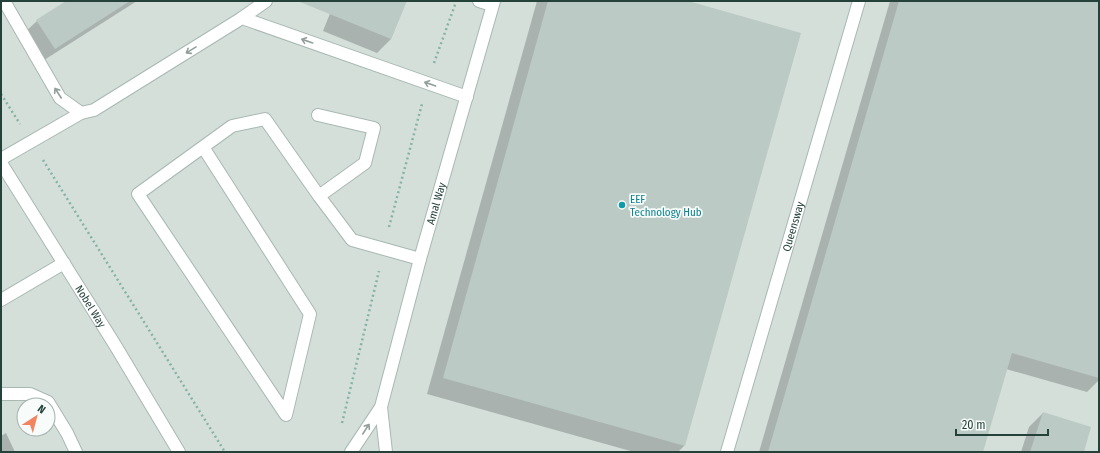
<svg xmlns="http://www.w3.org/2000/svg" width="1100" height="453" viewBox="0 0 1100 453" font-family="'Fira Sans Condensed',sans-serif">
	<style>
		.built { fill: #d4dfda; fill-rule: evenodd }
		.shadow { fill: #0003 }
		.building { fill: #bbcac4 }
		.lines { fill: none; stroke-linecap: round; stroke-linejoin: round }
		.minor-casing { stroke: #a8b8b2; stroke-width: 14 }
		.path { stroke: #86b3a5; stroke-width: 2.5; stroke-dasharray: 2 3; stroke-linecap: butt }
		.minor { stroke: #fff; stroke-width: 12 }
		.oneway { stroke: #92a09c }
		.culture-dot { fill: #0f9aa8; stroke: #f7fbf9; stroke-width: 1.5 }
		.labels { text-anchor: middle; dominant-baseline: central; stroke-width: 3.5; stroke-linejoin: round; paint-order: stroke }
		.culture-label { font-size: 11px; fill: #0d838f; stroke: #f7fbf9; text-anchor: start }
		.street-label { font-size: 11px; fill: #24423a; stroke: #f7fbf9 }
	</style>
	<rect width="100%" height="100%" fill="#e6efeb"/>
	<path class="built" d="M1,1H1099V452H1ZM24,405H48V429H24Z"/>
	<g class="shadow">
		<polygon points="68,1 137,1 41,62 23,34 37,21"/>
		<polygon points="335,1 406,1 391,39 377,53 323,31"/>
		<polygon points="537,1 684,1 684,446 678,452 634,452 427,394"/>
		<polygon points="890,1 1099,1 1099,380 1087,392 1006,369 982,452 759,452"/>
		<polygon points="1043,413 1083,452 1021,452 1029,427"/>
		<polygon points="6,433 15,452 1,452 1,436"/>
	</g>
	<g class="building">
		<polygon points="66,1 130,1 55,49 36,20"/>
		<polygon points="300,1 407,1 391,39 300,2"/>
		<polygon points="548,1 688,1 801,33 685,446 443,378"/>
		<polygon points="899,1 1099,1 1099,378 1012,353 983,452 768,452"/>
		<polygon points="1043,412 1091,427 1084,452 1030,452"/>
	</g>
	<g class="lines">
		<defs>
			<g id="minor">
				<polyline points="4,1 60,98 81,113 94,110 242,18 467,97"/>
				<polyline points="479,1 492,5"/>
				<polyline points="242,18 266,1"/>
				<polyline points="318,115 374,128 365,163 319,196"/>
				<polyline points="203,147 310,314 286,415 138,194 232,126 265,119 319,196 352,240 420,259"/>
				<polyline points="1,159 81,113"/>
				<path id="s1" d="M1,163L115,345L179,452"/>
				<polyline points="1,300 64,263"/>
				<polyline points="1,394 30,394 48,402 67,433 76,452"/>
				<polyline points="381,407 386,452"/>
				<path id="s2" d="M351,452L381,407L420,259L494,1"/>
				<path id="s3" d="M727,452L859,1"/>
			</g>
		</defs>
		<use href="#minor" class="minor-casing"/>
		<g class="path">
			<polyline points="434,63 456,2"/>
			<polyline points="1,94 20,124"/>
			<polyline points="43,160 225,452"/>
			<polyline points="389,227 422,104"/>
			<polyline points="342,423 379,271"/>
		</g>
		<use href="#minor" class="minor"/>
	</g>
	<defs><path id="oneway-shaft" d="M-6 0H5M1.5-3L5.5 0L1.5 3" fill="none" stroke-width="1.6" stroke-linecap="round" stroke-linejoin="round"/></defs>
	<g class="oneway">
		<use href="#oneway-shaft" transform="translate(307 41) rotate(-161)"/>
		<use href="#oneway-shaft" transform="translate(191 50) rotate(148)"/>
		<use href="#oneway-shaft" transform="translate(430 84) rotate(-161)"/>
		<use href="#oneway-shaft" transform="translate(58 93) rotate(-123)"/>
		<use href="#oneway-shaft" transform="translate(366 429) rotate(-57)"/>
	</g>
	<circle class="culture-dot" cx="622" cy="205" r="4"/>
	<g class="labels">
		<g class="culture-label">
			<text x="630" y="199">EEF<tspan x="630" dy="13">Technology Hub</tspan></text>
		</g>
		<g class="street-label">
			<text stroke="none"><textPath href="#s2" startOffset="265">Amal Way</textPath></text>
			<text stroke="none"><textPath href="#s3" startOffset="235">Queensway</textPath></text>
			<text stroke="none"><textPath href="#s1" startOffset="169">Nobel Way</textPath></text>
		</g>
	</g>
	<rect width="1100" height="453" fill="none" stroke="#24423a" stroke-width="4"/>
	<g transform="translate(36 417) rotate(36)"><circle r="19" fill="#f7fbf9" stroke="#a3b1ad"/>
	<path d="M0-3L7 15L0 10L-7 15Z" fill="#f4845f"/>
	<text y="-6" font-size="11" font-weight="bold" text-anchor="middle" fill="#24423a">N</text>
	</g>
	<path d="M956 429v6h92v-6" fill="none" stroke="#24423a" stroke-width="2"/>
	<text x="962" y="429" font-size="12" fill="#24423a" stroke="#f7fbf9" stroke-width="3" paint-order="stroke">20 m</text>
</svg>
